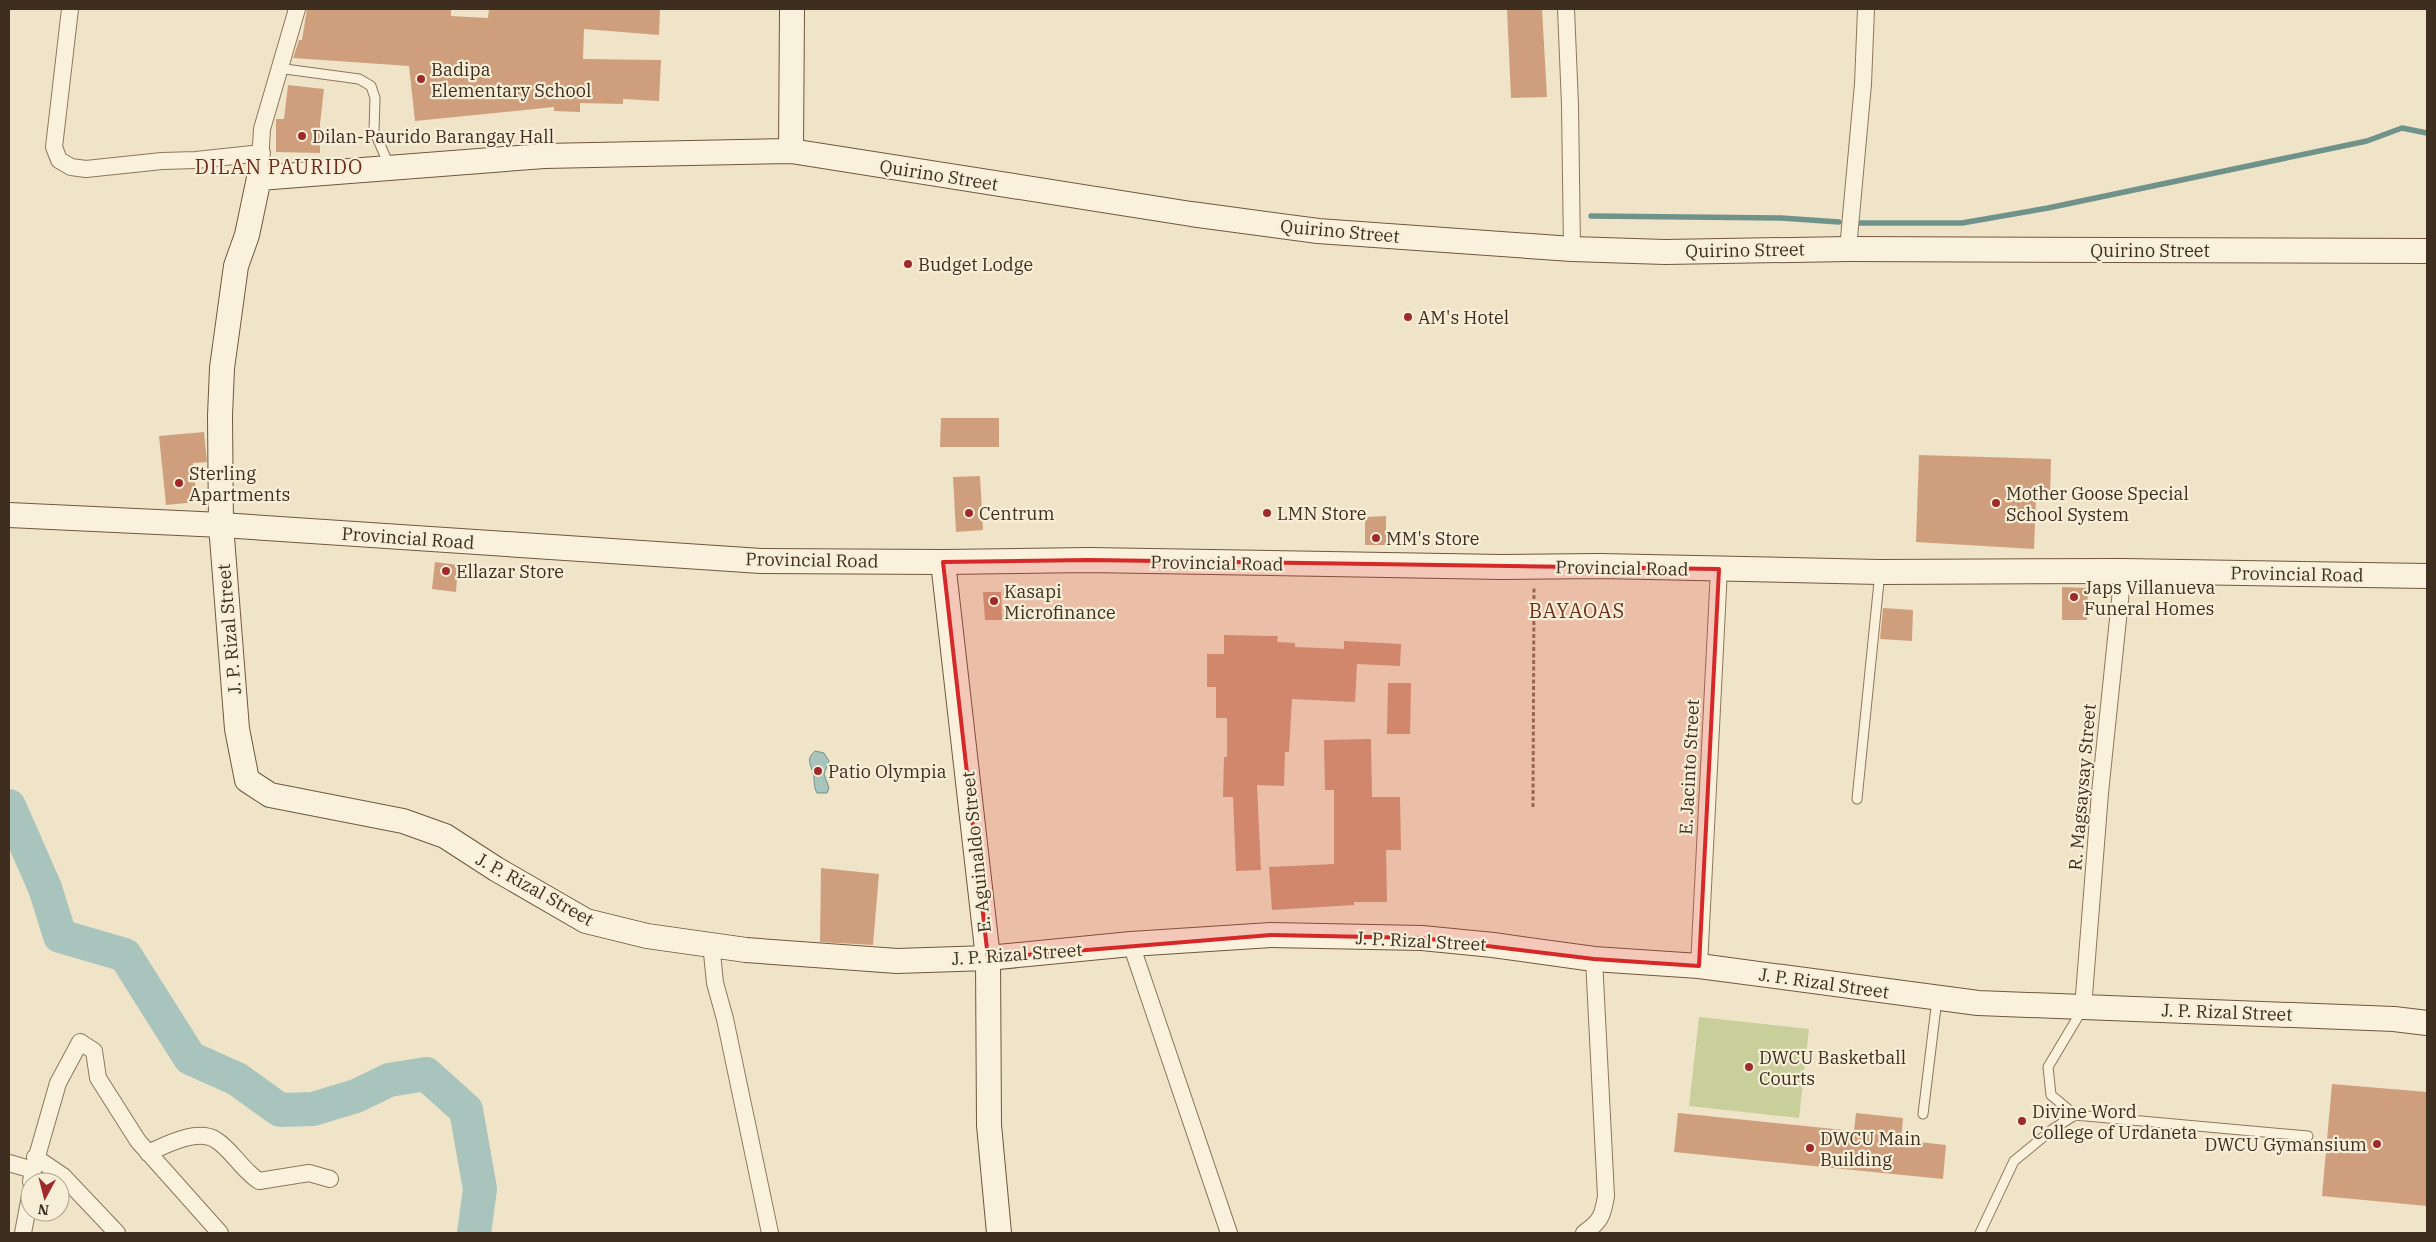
<svg xmlns="http://www.w3.org/2000/svg" width="2436" height="1242" viewBox="0 0 2436 1242" font-family="'IBM Plex Serif',serif">
	<style>
		.green { fill: #c9cf9b }
		.water { fill: #a9c4bc; stroke: #6f938a }
		.lines { fill: none; stroke-linecap: round; stroke-linejoin: round }
		.stream { stroke: #6f938a; stroke-width: 5.5 }
		.river { stroke: #a9c4bc; stroke-width: 34 }
		.building { fill: #cf9f7d }
		.lane-casing { stroke: #8d765c; stroke-width: 11 }
		.street-casing { stroke: #8d765c; stroke-width: 18 }
		.secondary-casing { stroke: #6f573f; stroke-width: 26 }
		.path { stroke: #8d765c; stroke-width: 3; stroke-dasharray: 4 2.5; stroke-linecap: butt }
		.lane { stroke: #faf1dc; stroke-width: 9 }
		.street { stroke: #faf1dc; stroke-width: 16 }
		.secondary { stroke: #faf1dc; stroke-width: 24 }
		.marked { fill: #d62828; fill-opacity: 0.2; stroke: #d62828; stroke-width: 4; stroke-linejoin: round }
		.poi-dot { fill: #9e2a2b; stroke: #f7eed8; stroke-width: 2 }
		.labels { text-anchor: middle; dominant-baseline: central; stroke-width: 4.5; stroke-linejoin: round; paint-order: stroke }
		.poi-label { font-size: 18px; fill: #3d2e20; stroke: #f7eed8; text-anchor: start }
		.street-label { font-size: 18px; fill: #3d2e20; stroke: #f7eed8 }
		.quarter-label { font-size: 20px; letter-spacing: 1px; fill: #6b2e1e; stroke: #f7eed8 }
	</style>
	<rect width="100%" height="100%" fill="#f0e4c8"/>
	<polygon class="green" points="1699,1017 1809,1029 1799,1118 1689,1106"/>
	<path class="water" d="M815,751L824,753L829,761L824,774L829,788L827,793H817C813,786 815,779 813,773C810,763 806,759 815,751Z"/>
	<g class="lines">
		<g class="stream">
			<polyline points="1591,216 1781,218 1839,222"/>
			<polyline points="1860,223 1962,223 2048,208 2367,141 2402,128 2427,133"/>
		</g>
		<polyline class="river" points="9,806 45,888 60,936 125,955 190,1058 237,1079 280,1110 313,1109 356,1096 389,1080 426,1074 466,1110 480,1189 474,1233"/>
	</g>
	<g class="building">
		<polygon points="307,9 451,9 451,16 488,18 489,9 660,9 659,35 584,29 583,59 661,60 659,101 623,99 623,104 580,103 580,112 554,111 554,107 415,121 409,66 293,58 299,40 302,40"/>
		<polygon points="1507,9 1542,9 1547,97 1511,98"/>
		<polygon points="288,85 324,89 320,124 320,153 276,152 276,119 284,119"/>
		<polygon points="941,418 999,418 999,447 940,447"/>
		<polygon points="204,432 207,462 193,463 197,502 166,505 159,436"/>
		<polygon points="1919,455 2051,459 2050,500 2036,499 2034,549 1916,542"/>
		<polygon points="980,476 983,530 956,532 953,477"/>
		<polygon points="1386,516 1386,545 1365,545 1365,517"/>
		<polygon points="435,562 458,565 456,592 432,589"/>
		<polygon points="2062,587 2088,588 2087,620 2062,620"/>
		<polygon points="983,592 1001,592 1002,620 985,620"/>
		<polygon points="1883,608 1913,610 1912,641 1880,639"/>
		<polygon points="1224,635 1278,636 1277,642 1295,643 1295,647 1344,649 1344,641 1401,644 1400,666 1357,664 1355,702 1292,699 1289,752 1285,752 1284,786 1257,785 1261,870 1236,871 1233,797 1223,797 1224,757 1227,757 1227,718 1216,718 1216,687 1207,687 1207,654 1224,654"/>
		<polygon points="1388,683 1411,683 1410,734 1387,734"/>
		<polygon points="1371,739 1372,797 1400,797 1401,850 1386,850 1387,902 1354,902 1354,905 1272,910 1269,867 1334,864 1334,790 1325,790 1324,740"/>
		<polygon points="821,868 879,874 873,945 820,942"/>
		<polygon points="2332,1084 2427,1092 2427,1206 2322,1196"/>
		<polygon points="1678,1113 1854,1131 1856,1113 1903,1118 1901,1140 1946,1145 1943,1179 1674,1152"/>
	</g>
	<g class="lines">
		<defs>
			<g id="lane">
				<polyline points="281,66 285,69 359,79 371,86 375,98 374,131 390,167"/>
				<polyline points="1857,799 1880,572"/>
				<polyline points="2082,1010 2048,1067 2051,1095 2075,1115 2308,1136"/>
				<polyline points="1923,1114 1937,999"/>
				<polyline points="1980,1233 2014,1161 2053,1129 2075,1115"/>
			</g>
			<g id="street">
				<polyline points="70,9 54,147 59,160 71,167 86,169 162,161 196,160 262,153"/>
				<polyline points="1566,9 1570,105 1572,249"/>
				<polyline points="259,178 262,129 297,9"/>
				<polyline points="1848,249 1863,84 1866,9"/>
				<polyline points="711,943 715,983 725,1019 770,1233"/>
				<polyline points="1131,944 1229,1233"/>
				<polyline points="1699,966 1719,569"/>
				<polyline points="2083,1008 2100,793 2123,571"/>
				<path d="M148,1153C166,1145 197,1128 216,1140C231,1149 242,1170 259,1181L309,1173L330,1179"/>
				<polyline points="35,1157 63,1176 117,1233"/>
				<polyline points="9,1163 33,1170 31,1182"/>
				<polyline points="33,1170 58,1083 80,1042 94,1051 98,1078 138,1141 220,1233"/>
				<polyline points="23,1233 30,1196"/>
				<path d="M1584,1233C1600,1222 1603,1216 1606,1196L1594,959"/>
			</g>
			<g id="secondary">
				<polyline points="791,151 792,9"/>
				<polyline points="2427,251 1848,249 1665,252 1572,249 1318,231 1191,214 791,151 544,156 259,178 247,235 236,266 222,368 220,416 221,525 237,729 247,780 270,795 403,821 445,836 496,869 586,921 647,936 746,950 897,961 988,958 1131,944 1271,935 1422,938 1493,945 1594,959 1699,966 1978,1003 2394,1019 2427,1023"/>
				<polyline points="9,515 221,525 761,561 943,562 1089,560 1502,567 1600,566 1880,572 2123,571 2427,576"/>
				<polyline points="943,562 988,958 989,1125 999,1233"/>
			</g>
		</defs>
		<use href="#lane" class="lane-casing"/>
		<use href="#street" class="street-casing"/>
		<use href="#secondary" class="secondary-casing"/>
		<polyline class="path" points="1533,807 1534,588"/>
		<use href="#lane" class="lane"/>
		<use href="#street" class="street"/>
		<use href="#secondary" class="secondary"/>
	</g>
	<path class="marked" d="M1089,560L1719,569L1699,966L1594,959L1422,938L1271,935L988,958L943,562Z"/>
	<g class="poi-dot">
		<circle cx="421" cy="79" r="5"/>
		<circle cx="302" cy="136" r="5"/>
		<circle cx="908" cy="264" r="5"/>
		<circle cx="1408" cy="317" r="5"/>
		<circle cx="179" cy="483" r="5"/>
		<circle cx="1996" cy="503" r="5"/>
		<circle cx="969" cy="513" r="5"/>
		<circle cx="1267" cy="513" r="5"/>
		<circle cx="1376" cy="538" r="5"/>
		<circle cx="446" cy="571" r="5"/>
		<circle cx="2074" cy="597" r="5"/>
		<circle cx="994" cy="601" r="5"/>
		<circle cx="818" cy="771" r="5"/>
		<circle cx="1749" cy="1067" r="5"/>
		<circle cx="2022" cy="1121" r="5"/>
		<circle cx="2377" cy="1144" r="5"/>
		<circle cx="1810" cy="1148" r="5"/>
	</g>
	<g class="labels">
		<g class="poi-label">
			<text x="431" y="69">Badipa<tspan x="431" dy="21">Elementary School</tspan></text>
			<text x="312" y="136">Dilan-Paurido Barangay Hall</text>
			<text x="918" y="264">Budget Lodge</text>
			<text x="1418" y="317">AM's Hotel</text>
			<text x="189" y="473">Sterling<tspan x="189" dy="21">Apartments</tspan></text>
			<text x="2006" y="493">Mother Goose Special<tspan x="2006" dy="21">School System</tspan></text>
			<text x="979" y="513">Centrum</text>
			<text x="1277" y="513">LMN Store</text>
			<text x="1386" y="538">MM's Store</text>
			<text x="456" y="571">Ellazar Store</text>
			<text x="2084" y="587">Japs Villanueva<tspan x="2084" dy="21">Funeral Homes</tspan></text>
			<text x="1004" y="591">Kasapi<tspan x="1004" dy="21">Microfinance</tspan></text>
			<text x="828" y="771">Patio Olympia</text>
			<text x="1759" y="1057">DWCU Basketball<tspan x="1759" dy="21">Courts</tspan></text>
			<text x="2032" y="1111">Divine Word<tspan x="2032" dy="21">College of Urdaneta</tspan></text>
			<text x="1820" y="1138">DWCU Main<tspan x="1820" dy="21">Building</tspan></text>
			<text x="2367" y="1144" text-anchor="end">DWCU Gymansium</text>
		</g>
		<g class="street-label">
			<text transform="translate(939 175) rotate(9)">Quirino Street</text>
			<text transform="translate(1340 231) rotate(5)">Quirino Street</text>
			<text transform="translate(1745 250) rotate(-1)">Quirino Street</text>
			<text x="2150" y="250">Quirino Street</text>
			<text transform="translate(408 538) rotate(4)">Provincial Road</text>
			<text transform="translate(812 560) rotate(1)">Provincial Road</text>
			<text transform="translate(1217 563) rotate(1)">Provincial Road</text>
			<text transform="translate(1622 568) rotate(1)">Provincial Road</text>
			<text transform="translate(2297 574) rotate(1)">Provincial Road</text>
			<text transform="translate(229 629) rotate(-95)">J. P. Rizal Street</text>
			<text transform="translate(1689 767) rotate(-87)">E. Jacinto Street</text>
			<text transform="translate(2082 787) rotate(-85)">R. Magsaysay Street</text>
			<text transform="translate(976 852) rotate(-96)">E. Aguinaldo Street</text>
			<text transform="translate(535 889) rotate(29)">J. P. Rizal Street</text>
			<text transform="translate(1421 941) rotate(3)">J. P. Rizal Street</text>
			<text transform="translate(1017 954) rotate(-4)">J. P. Rizal Street</text>
			<text transform="translate(1824 983) rotate(8)">J. P. Rizal Street</text>
			<text transform="translate(2227 1012) rotate(2)">J. P. Rizal Street</text>
		</g>
		<g class="quarter-label">
			<text x="279" y="166">DILAN PAURIDO</text>
			<text x="1577" y="610">BAYAOAS</text>
		</g>
	</g>
	<rect width="2436" height="1242" fill="none" stroke="#3d2e20" stroke-width="20"/>
	<g transform="translate(45 1197) rotate(187)"><circle r="24" fill="#f7eed8" stroke="#ada18e"/>
	<path d="M0-4L9 19L0 12L-9 19Z" fill="#9e2a2b"/>
	<text y="-8" font-size="14" font-weight="bold" text-anchor="middle" fill="#3d2e20">N</text>
	</g>
</svg>
